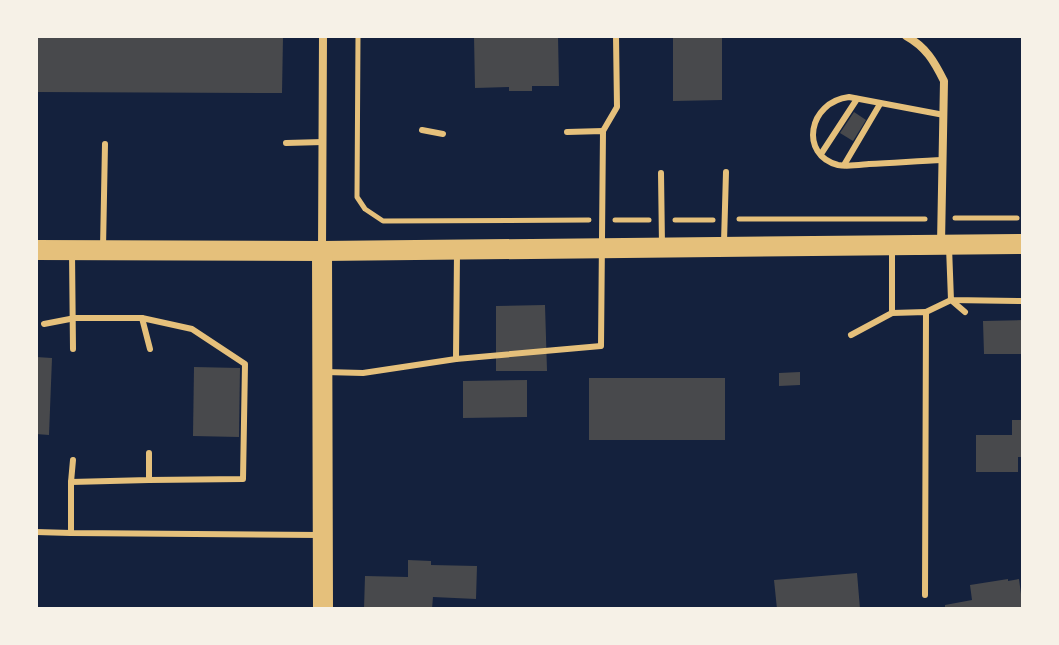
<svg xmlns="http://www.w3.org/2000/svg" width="1059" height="645" viewBox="0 0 1059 645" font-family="Jost,sans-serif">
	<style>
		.building { fill: #48494c }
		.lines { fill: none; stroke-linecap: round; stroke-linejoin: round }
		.path { stroke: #e5c07b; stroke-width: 5 }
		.service { stroke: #e5c07b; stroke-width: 6 }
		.minor { stroke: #e5c07b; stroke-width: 8 }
		.primary { stroke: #e5c07b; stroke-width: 20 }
	</style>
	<rect width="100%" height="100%" fill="#14213d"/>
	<g class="building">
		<polygon points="36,36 283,37 282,93 36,92"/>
		<polygon points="474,36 558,36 559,86 532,86 532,91 509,91 509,87 475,88"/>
		<polygon points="673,36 722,36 722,100 673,101"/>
		<polygon points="854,112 866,120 853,141 840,133"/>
		<polygon points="545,305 547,371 496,371 496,306"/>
		<polygon points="1023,320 1023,354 984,354 983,321"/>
		<polygon points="36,357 52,358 49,435 36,434"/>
		<polygon points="194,367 240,368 239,437 193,436"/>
		<polygon points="800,372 800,385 779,386 779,373"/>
		<rect x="589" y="378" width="136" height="62"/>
		<polygon points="527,380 527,417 463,418 463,381"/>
		<polygon points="1012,420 1023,420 1023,457 1018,457 1018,472 976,472 976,435 1012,435"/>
		<polygon points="408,560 431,561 431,565 477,566 476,599 433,597 432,609 364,609 365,576 408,577"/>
		<polygon points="857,573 860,609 777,609 774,580"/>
		<polygon points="1008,579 1008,581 1019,579 1023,609 945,609 945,605 972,600 970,585"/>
	</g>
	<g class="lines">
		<g class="path">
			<polyline points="358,36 357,197 365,209 383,221 589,220"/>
			<polyline points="955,218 1017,218"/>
			<polyline points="739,219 925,219"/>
			<polyline points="615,220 649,220"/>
			<polyline points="675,220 713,220"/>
		</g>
		<g class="service">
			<polyline points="422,130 443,134"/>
			<polyline points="603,131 617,107 616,36"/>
			<polyline points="286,143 323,142"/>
			<polyline points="821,154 857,99"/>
			<path d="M943,160C918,161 894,163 869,164C859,165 847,167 838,165C799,155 808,102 849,97L944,115"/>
			<polyline points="844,165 880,104"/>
			<polyline points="661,173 662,245"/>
			<polyline points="724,242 726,172"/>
			<polyline points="949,247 951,300 1023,301"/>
			<polyline points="103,248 105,144"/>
			<polyline points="892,250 892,313 926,312 925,595"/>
			<polyline points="72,253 73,349"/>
			<polyline points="926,312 951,300 965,312"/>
			<polyline points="142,318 192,329 245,364 243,479 149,480"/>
			<polyline points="44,324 75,318 142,318 150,349"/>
			<polyline points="851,335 892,313"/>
			<polyline points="456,359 601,346 603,131 567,132"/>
			<polyline points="325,372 363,373 456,359 457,253"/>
			<polyline points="73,460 71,482 149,480 149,453"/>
			<polyline points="71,482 71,533 319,535"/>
			<polyline points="36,532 71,533"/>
		</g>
		<g class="minor">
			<path d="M906,36C926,47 934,61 944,81L941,243"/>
			<polyline points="322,250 323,36"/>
		</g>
		<g class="primary">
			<polyline points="36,250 322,251 1023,244"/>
			<polyline points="322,251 323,609"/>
		</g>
	</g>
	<rect width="1059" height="645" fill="none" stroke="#f6f1e7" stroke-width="76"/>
</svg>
